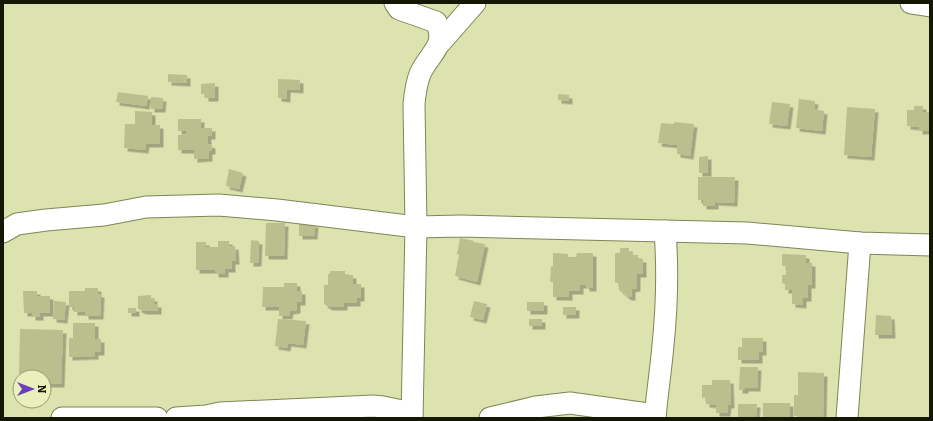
<svg xmlns="http://www.w3.org/2000/svg" width="933" height="421" viewBox="0 0 933 421" font-family="Bitter,serif">
	<style>
		.building { fill: #b9bf8d; filter: url(#shadow) }
		.lines { fill: none; stroke-linecap: round; stroke-linejoin: round }
		.minor-casing { stroke: #7f8555; stroke-width: 23 }
		.minor { stroke: #fff; stroke-width: 21 }
	</style>
	<defs>
		<filter id="shadow"><feDropShadow dx="3.5" dy="3.5" stdDeviation="0" flood-color="#0004"/></filter>
	</defs>
	<rect width="100%" height="100%" fill="#dce3af"/>
	<g class="building">
		<polygon points="168,74 187,75 187,83 168,82"/>
		<polygon points="278,79 300,80 300,90 287,89 287,99 278,98"/>
		<polygon points="215,83 215,98 205,98 205,94 201,94 201,84"/>
		<polygon points="118,92 148,96 146,106 116,102"/>
		<polygon points="558,94 569,95 569,101 558,100"/>
		<polygon points="151,97 163,98 162,109 151,109"/>
		<polygon points="799,99 815,101 814,109 824,111 822,131 796,128"/>
		<polygon points="772,102 790,104 787,126 769,124"/>
		<polygon points="914,106 923,106 923,112 930,112 929,131 919,131 919,127 907,126 907,110 914,110"/>
		<polygon points="847,107 875,109 871,157 844,155"/>
		<polygon points="135,111 152,112 152,125 160,125 160,144 146,144 145,150 124,148 125,124 135,124"/>
		<polygon points="178,119 201,119 201,128 212,128 212,136 208,136 208,144 212,145 212,151 209,151 209,158 194,159 194,150 178,150 178,135 186,135 186,131 178,131"/>
		<polygon points="674,122 694,124 690,156 677,154 677,145 658,143 661,123 674,124"/>
		<polygon points="708,156 708,173 699,173 699,157"/>
		<polygon points="229,169 243,173 239,189 226,186"/>
		<polygon points="698,177 735,177 734,203 715,202 715,206 703,206 703,200 698,200"/>
		<polygon points="266,223 285,223 284,256 265,256"/>
		<polygon points="299,223 315,224 314,236 299,236"/>
		<polygon points="460,238 474,241 473,242 485,244 477,282 455,276 459,255 457,254"/>
		<polygon points="251,240 259,241 258,263 250,263"/>
		<polygon points="218,241 229,241 229,246 235,246 236,261 232,261 232,269 225,269 225,274 215,274 215,270 196,270 196,242 206,242 206,247 218,247"/>
		<polygon points="620,248 629,248 629,252 633,252 633,255 638,255 638,259 643,259 643,274 637,274 637,288 632,289 632,297 628,297 619,290 619,283 615,283 615,253 620,253"/>
		<polygon points="553,253 568,254 568,257 576,257 577,253 593,253 593,288 586,288 586,285 580,285 580,291 569,291 569,297 553,297 553,282 550,282 551,266 553,266"/>
		<polygon points="782,254 806,255 806,263 812,263 812,285 808,285 808,298 803,298 803,305 792,304 792,290 785,290 785,284 782,283 782,275 786,275 786,266 782,266"/>
		<polygon points="330,271 345,271 345,275 353,275 353,284 361,284 361,298 357,298 357,303 344,303 344,307 329,307 324,304 324,285 328,285 328,274 330,274"/>
		<polygon points="284,283 297,283 297,291 302,291 302,302 297,302 297,310 290,311 289,316 279,316 279,307 262,307 263,287 284,287"/>
		<polygon points="85,288 98,288 98,294 101,294 100,316 85,316 85,312 74,312 74,307 69,307 69,291 85,291"/>
		<polygon points="23,291 37,291 37,296 50,296 50,313 40,313 40,317 32,317 32,313 24,313"/>
		<polygon points="151,295 151,298 154,298 154,304 158,304 158,311 143,311 138,309 138,296"/>
		<polygon points="54,301 66,302 64,320 53,319"/>
		<polygon points="474,301 487,304 483,320 470,317"/>
		<rect x="527" y="302" width="17" height="9"/>
		<rect x="563" y="307" width="13" height="8"/>
		<rect x="128" y="308" width="8" height="5"/>
		<polygon points="876,315 891,316 892,335 875,335"/>
		<polygon points="278,319 306,321 303,345 288,343 287,348 275,346"/>
		<rect x="529" y="319" width="13" height="7"/>
		<polygon points="73,323 95,323 95,339 101,339 101,352 95,352 95,356 69,357 69,338 73,338"/>
		<polygon points="20,329 63,330 61,384 44,384 44,377 19,377"/>
		<polygon points="742,338 763,338 763,352 759,352 759,360 738,360 738,347 742,347"/>
		<polygon points="740,367 758,367 757,388 745,388 745,390 739,390"/>
		<polygon points="798,372 824,373 823,417 794,416 794,395 798,395"/>
		<polygon points="712,380 730,380 731,405 728,405 727,413 716,413 716,405 706,404 706,397 702,398 702,385 712,385"/>
		<rect x="763" y="403" width="27" height="15"/>
		<polygon points="738,404 757,404 756,418 738,418"/>
	</g>
	<g class="lines">
		<defs>
			<g id="minor">
				<path d="M395,3L399,9L436,22C448,46 429,53 420,74C416,84 415,94 414,104L416,227L412,418"/>
				<polyline points="911,3 930,6"/>
				<polyline points="440,43 475,3"/>
				<polyline points="3,232 17,224 46,220 104,215 146,207 219,205 277,210 416,227 461,226 747,233 860,243 930,245"/>
				<polyline points="62,418 157,418"/>
				<polyline points="176,418 206,416 220,413 373,406 383,407 412,413"/>
				<polyline points="490,418 536,407 570,403 655,415"/>
				<path d="M655,418C657,394 661,369 663,345C667,306 668,270 665,231"/>
				<polyline points="847,418 860,243"/>
			</g>
		</defs>
		<use href="#minor" class="minor-casing"/>
		<use href="#minor" class="minor"/>
	</g>
	<rect width="933" height="421" fill="none" stroke="#151705" stroke-width="8"/>
	<g transform="translate(32 389) rotate(90)"><circle r="19" fill="#e9f0bc" stroke="#949973"/>
	<path d="M0-3L7 15L0 10L-7 15Z" fill="#6941b9"/>
	<text y="-6" font-size="11" font-weight="bold" text-anchor="middle" fill="#151705">N</text>
	</g>
</svg>
